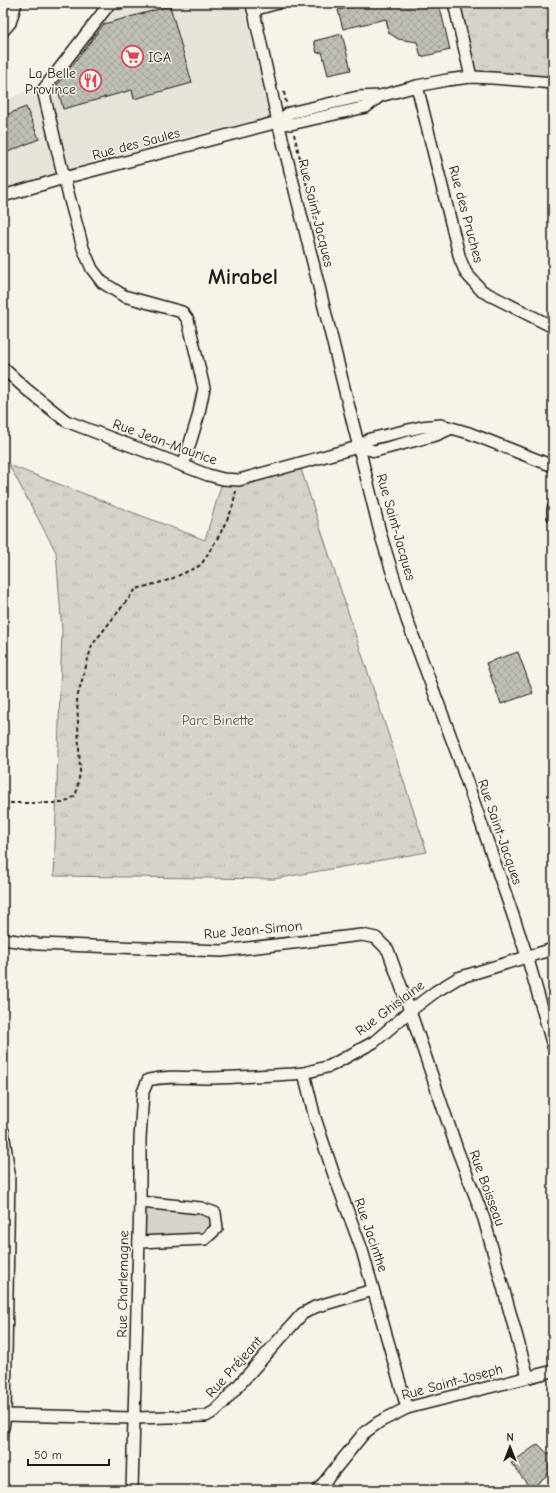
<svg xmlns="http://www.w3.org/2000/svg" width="556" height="1493" viewBox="0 0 556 1493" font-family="'Comic Neue',sans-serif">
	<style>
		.built { fill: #e6e3d9 }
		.grass { fill: #d7d3cb; stroke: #7a7874 }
		.park { fill: url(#park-tufts); stroke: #7a7874 }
		.building { fill: url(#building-cross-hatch); stroke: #1c1c1c }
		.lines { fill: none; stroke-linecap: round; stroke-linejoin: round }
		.minor-casing { stroke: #1c1c1c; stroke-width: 14 }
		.path { stroke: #1c1c1c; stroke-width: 2; stroke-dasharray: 4 3; stroke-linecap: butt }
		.minor { stroke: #f7f3e8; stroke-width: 11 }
		.labels { text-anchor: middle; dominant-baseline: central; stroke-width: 3; stroke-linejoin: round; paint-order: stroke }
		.poi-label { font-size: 14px; fill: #1c1c1c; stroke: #f7f3e8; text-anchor: start }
		.street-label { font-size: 14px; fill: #1c1c1c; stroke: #f7f3e8 }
		.park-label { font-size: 14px; fill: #545351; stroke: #f7f3e8 }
		.town-label { font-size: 22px; font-weight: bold; fill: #1c1c1c; stroke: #f7f3e8 }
	</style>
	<defs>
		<pattern id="park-tufts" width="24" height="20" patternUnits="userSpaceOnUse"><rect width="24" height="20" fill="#d7d3cb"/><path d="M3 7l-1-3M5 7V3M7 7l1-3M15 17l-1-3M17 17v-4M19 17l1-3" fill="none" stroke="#b8b5ae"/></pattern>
		<pattern id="building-cross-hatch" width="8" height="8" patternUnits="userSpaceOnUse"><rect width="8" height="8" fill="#c0beb5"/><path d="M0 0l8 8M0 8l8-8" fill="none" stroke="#a4a39b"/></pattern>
	</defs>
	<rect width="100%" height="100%" fill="#f7f3e8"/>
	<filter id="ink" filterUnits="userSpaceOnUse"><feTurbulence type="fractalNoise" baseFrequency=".025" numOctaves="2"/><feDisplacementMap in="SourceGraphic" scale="8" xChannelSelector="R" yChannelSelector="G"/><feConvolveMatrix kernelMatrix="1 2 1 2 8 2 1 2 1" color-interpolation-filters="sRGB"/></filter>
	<g filter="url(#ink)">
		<polygon class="built" points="102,3 243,3 270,117 193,135 104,159 3,189 3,101 43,84"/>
		<polygon class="grass" points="140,1202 215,1213 217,1228 205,1239 139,1242"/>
		<g class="park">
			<polygon points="454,3 553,3 553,84 471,77"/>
			<polygon points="299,463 427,852 274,879 54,876 62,630 56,552 9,465 205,540 223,479"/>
		</g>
		<g class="building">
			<polygon points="369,3 439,3 450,50 421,57 417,42 398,39 389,33 386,19 343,29 338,10"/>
			<polygon points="170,6 192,83 134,99 132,90 63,109 57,85 104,24"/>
			<polygon points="342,34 351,70 328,75 322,52 317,53 314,41"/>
			<polygon points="26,107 39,139 3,154 3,116"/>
			<polygon points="518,652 533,693 501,704 486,663"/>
			<polygon points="538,1444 548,1454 553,1450 553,1470 531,1489 511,1463"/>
		</g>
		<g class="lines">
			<defs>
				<g id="minor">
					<polyline points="120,3 110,3 43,90 64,178 83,248 92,269 102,282 124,296 182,312 188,320 204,388 198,417 183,466"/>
					<polyline points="252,3 278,122 381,536 407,620 458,756 527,956 553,1046"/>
					<polyline points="454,3 471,77"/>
					<polyline points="253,10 278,3"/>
					<polyline points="3,31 10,23 16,3"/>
					<polyline points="417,86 460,259 466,273 482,291 553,327"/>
					<polyline points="278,122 291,124 366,107 380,96"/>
					<polyline points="3,196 64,178 278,122 289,113 358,97 380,96 417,86 447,80 471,77 493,78 553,83"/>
					<polyline points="3,368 26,389 66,421 208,475 223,479 239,480 358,447 370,439 421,427 441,425 469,433 553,466"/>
					<polyline points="358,447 375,451 436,435 452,428"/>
					<polyline points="553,509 553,516"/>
					<polyline points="3,939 38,944 222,951 362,935 376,938 388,950 410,1011 457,1149 484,1219 528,1377"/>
					<polyline points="304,1073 315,1118 333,1172 362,1250 407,1408"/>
					<polyline points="3,1131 9,1173 5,1415 3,1428"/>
					<polyline points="139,1242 205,1239 217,1228 215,1213 201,1208 140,1202"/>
					<polyline points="5,1415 134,1418 206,1416 215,1411 222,1404 302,1314 315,1307 373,1290"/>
					<path d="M132,1490L140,1202V1139L143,1092L148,1080C169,1075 188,1078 209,1078C237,1078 265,1075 293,1074L304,1073L330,1066L374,1042L410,1011L435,992L458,978L553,949"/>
					<polyline points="318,1490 364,1433 379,1422 407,1408 553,1371"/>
				</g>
			</defs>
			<use href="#minor" class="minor-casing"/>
			<g class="path">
				<polyline points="284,92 286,103"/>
				<polyline points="294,134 316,223"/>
				<polyline points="3,803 64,803 76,795 80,772 77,698 92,645 136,589 169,580 201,565 220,534 232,509 236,491"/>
			</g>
			<use href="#minor" class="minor"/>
		</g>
	</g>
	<defs>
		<symbol id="supermarket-ring" viewBox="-11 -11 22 22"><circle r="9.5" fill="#f7f3e8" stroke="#d1495b" stroke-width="1.5"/><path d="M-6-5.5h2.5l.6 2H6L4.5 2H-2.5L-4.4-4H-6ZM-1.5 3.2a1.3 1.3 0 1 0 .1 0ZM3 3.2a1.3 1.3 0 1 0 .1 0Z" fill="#d1495b"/></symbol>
		<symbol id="restaurant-ring" viewBox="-11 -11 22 22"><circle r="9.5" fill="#f7f3e8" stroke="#d1495b" stroke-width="1.5"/><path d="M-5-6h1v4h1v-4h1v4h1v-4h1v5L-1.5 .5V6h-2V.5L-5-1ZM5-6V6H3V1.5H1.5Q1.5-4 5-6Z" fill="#d1495b"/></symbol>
	</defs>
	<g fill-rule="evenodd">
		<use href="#supermarket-ring" x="120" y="44" width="25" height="25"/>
		<use href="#restaurant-ring" x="78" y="68" width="25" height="25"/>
	</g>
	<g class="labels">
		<g class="poi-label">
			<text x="148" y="57">IGA</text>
			<text x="76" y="73" text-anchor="end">La Belle<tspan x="76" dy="16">Province</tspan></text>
		</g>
		<g class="street-label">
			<text transform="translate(136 144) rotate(-15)">Rue des Saules</text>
			<text transform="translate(316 213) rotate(76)">Rue Saint-Jacques</text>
			<text transform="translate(466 214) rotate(75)">Rue des Pruches</text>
			<text transform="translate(165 442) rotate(20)">Rue Jean-Maurice</text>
			<text transform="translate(396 527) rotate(74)">Rue Saint-Jacques</text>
			<text transform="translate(500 832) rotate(71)">Rue Saint-Jacques</text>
			<text transform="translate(253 930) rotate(-5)">Rue Jean-Simon</text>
			<text transform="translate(390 1008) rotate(-37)">Rue Ghislaine</text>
			<text transform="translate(487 1188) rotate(70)">Rue Boisseau</text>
			<text transform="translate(371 1235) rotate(71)">Rue Jacinthe</text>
			<text transform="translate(123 1284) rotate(-89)">Rue Charlemagne</text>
			<text transform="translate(234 1367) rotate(-48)">Rue Préjeant</text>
			<text transform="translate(452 1382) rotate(-15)">Rue Saint-Joseph</text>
		</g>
		<g class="park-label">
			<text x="218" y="720">Parc Binette</text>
		</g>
		<g class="town-label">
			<text x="243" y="277">Mirabel</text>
		</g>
	</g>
	<rect width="556" height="1493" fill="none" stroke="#f7f3e8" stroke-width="16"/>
	<rect x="8" y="8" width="540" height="1477" fill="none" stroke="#1c1c1c" stroke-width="1.5" filter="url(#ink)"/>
	<g transform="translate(510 1447)" stroke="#f7f3e8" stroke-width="3" paint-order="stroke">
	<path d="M0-3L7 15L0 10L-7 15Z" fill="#1c1c1c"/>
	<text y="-6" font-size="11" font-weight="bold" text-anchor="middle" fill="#1c1c1c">N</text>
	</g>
	<path d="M28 1459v6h81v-6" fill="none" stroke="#1c1c1c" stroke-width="2"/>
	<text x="34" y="1459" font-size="12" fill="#1c1c1c" stroke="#f7f3e8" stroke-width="3" paint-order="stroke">50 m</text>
</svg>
